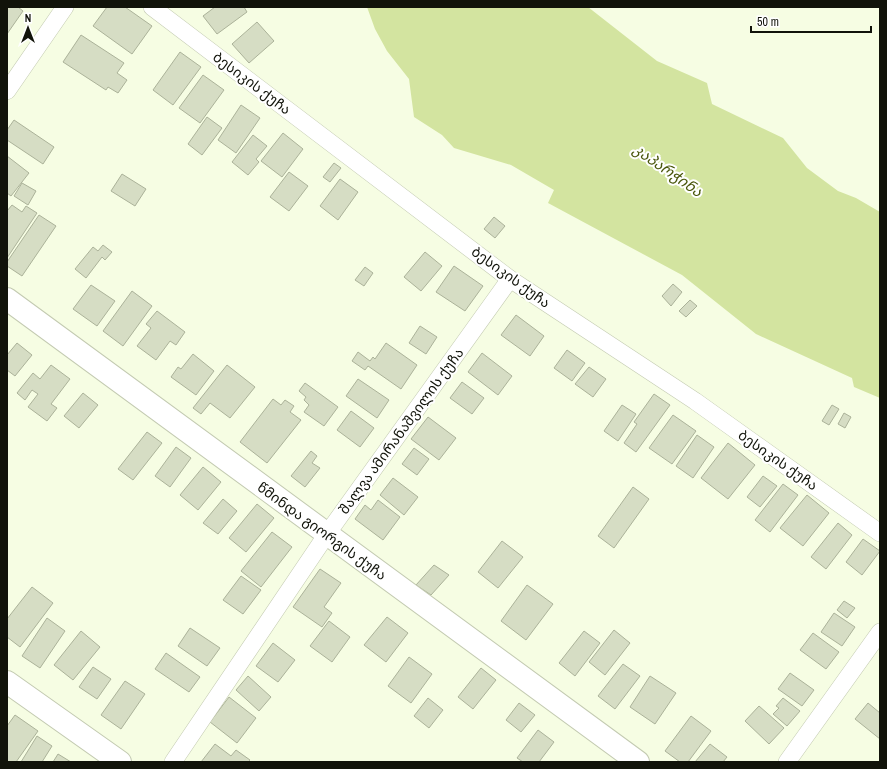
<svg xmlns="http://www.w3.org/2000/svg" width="887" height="769" viewBox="0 0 887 769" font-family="'Archivo Narrow','Noto Sans Georgian',sans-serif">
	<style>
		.water { fill: #d3e4a0 }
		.building { fill: #d6ddc4; stroke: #abb299 }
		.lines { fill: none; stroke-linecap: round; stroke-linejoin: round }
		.street-casing { stroke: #c3cab1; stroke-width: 18 }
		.secondary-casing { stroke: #c3cab1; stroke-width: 24 }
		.street { stroke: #fff; stroke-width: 17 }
		.secondary { stroke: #fff; stroke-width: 22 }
		.labels { text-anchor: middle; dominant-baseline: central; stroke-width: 4; stroke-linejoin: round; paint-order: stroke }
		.street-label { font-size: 14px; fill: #11130a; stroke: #fff }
		.water-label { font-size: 15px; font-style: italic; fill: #4a570c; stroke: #fff }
	</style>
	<rect width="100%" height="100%" fill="#f6fde3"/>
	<polygon class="water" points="367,7 588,7 657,61 707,83 712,104 783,138 807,168 838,191 856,198 880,212 880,398 854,387 852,378 756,334 682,275 548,203 554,190 511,165 454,148 442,135 414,117 409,79 387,51 375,29"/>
	<g class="building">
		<polygon points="7,7 18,7 23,11 7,34"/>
		<polygon points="107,7 125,7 152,26 132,54 93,26"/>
		<polygon points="215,7 244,7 247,12 217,34 203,16"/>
		<polygon points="257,22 274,41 249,63 232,44"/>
		<polygon points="81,35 124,63 117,73 127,80 118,93 108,87 106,90 63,62"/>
		<polygon points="180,52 201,67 173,105 153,90"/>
		<polygon points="203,75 224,90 200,123 179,108"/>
		<polygon points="241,105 260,118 236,153 218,140"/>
		<polygon points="207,117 222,128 202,155 188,144"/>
		<polygon points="14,120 54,147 43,164 7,140 7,130"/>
		<polygon points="283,133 303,149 282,177 261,161"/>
		<polygon points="253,135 267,146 256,159 259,162 248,175 232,162"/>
		<polygon points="7,156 29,173 11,196 7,193"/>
		<polygon points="334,163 341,168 330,182 323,177"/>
		<polygon points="289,172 308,186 289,211 270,197"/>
		<polygon points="122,174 146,189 135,206 111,191"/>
		<polygon points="340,179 358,192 338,220 320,206"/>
		<polygon points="22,183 36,191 28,205 14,196"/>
		<polygon points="12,205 22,212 26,206 37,213 7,258 7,211"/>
		<polygon points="39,215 56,226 22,276 7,266 7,262"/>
		<polygon points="494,217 505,226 495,238 484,229"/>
		<polygon points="103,245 112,252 105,260 102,257 86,278 75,269 93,247 98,251"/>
		<polygon points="425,252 442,266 421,291 404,277"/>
		<polygon points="454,266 483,286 465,311 436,292"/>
		<polygon points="365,267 373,273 364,286 355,280"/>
		<polygon points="673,284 682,292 671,306 662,296"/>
		<polygon points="91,285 115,301 97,326 73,309"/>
		<polygon points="132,291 152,306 123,346 103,331"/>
		<polygon points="690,300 697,306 686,317 679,311"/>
		<polygon points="157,311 185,332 176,345 170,341 156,360 137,346 151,328 146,324"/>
		<polygon points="516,315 544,336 530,356 501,335"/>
		<polygon points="420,326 437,337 426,354 409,343"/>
		<polygon points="17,343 32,355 15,376 7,370 7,355"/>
		<polygon points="386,343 417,365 401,389 368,366 365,370 352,361 358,352 370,361 373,357 375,359"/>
		<polygon points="567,350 585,363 572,381 554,368"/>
		<polygon points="482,353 512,376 498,395 468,372"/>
		<polygon points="193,354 214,371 196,395 171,377 178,367 181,369"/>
		<polygon points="51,365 70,379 51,404 57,408 47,421 28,407 38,394 32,390 25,400 17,393 33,373 40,379"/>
		<polygon points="227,365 255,387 230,418 210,403 201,414 193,408"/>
		<polygon points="589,367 606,379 593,397 575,384"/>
		<polygon points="358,379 389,400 377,418 346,396"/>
		<polygon points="462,382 484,398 472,414 450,398"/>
		<polygon points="305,383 338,407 324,426 304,412 309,405 304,400 306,397 299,391"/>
		<polygon points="83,393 98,405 79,428 64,416"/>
		<polygon points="654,394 670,405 636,452 624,443 637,424 634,422"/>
		<polygon points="273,399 281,405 285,400 294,406 290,412 301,420 267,463 240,442"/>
		<polygon points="622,405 636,414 618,441 604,431"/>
		<polygon points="832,405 839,409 829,425 822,421"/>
		<polygon points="351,411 374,428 360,447 337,430"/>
		<polygon points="844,413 851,417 845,428 838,424"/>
		<polygon points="673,415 696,431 672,464 649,448"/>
		<polygon points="428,417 456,438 439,460 411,439"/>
		<polygon points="147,432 162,443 133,480 118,469"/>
		<polygon points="697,435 714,447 693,478 676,466"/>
		<polygon points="728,443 755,465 728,499 701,478"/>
		<polygon points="176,447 191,458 170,487 155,476"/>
		<polygon points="414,448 429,459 417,475 402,464"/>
		<polygon points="311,451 317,456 312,463 320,468 305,487 291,476"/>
		<polygon points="203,467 221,482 198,510 180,495"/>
		<polygon points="763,476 777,486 760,507 747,497"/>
		<polygon points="393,478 418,497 404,515 380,495"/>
		<polygon points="783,484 798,495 770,532 755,520"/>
		<polygon points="633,487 649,499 614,548 598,536"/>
		<polygon points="807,495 829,513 803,546 780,528"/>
		<polygon points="223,499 237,511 218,534 203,523"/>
		<polygon points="378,500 400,517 383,540 355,519 365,505 371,510"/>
		<polygon points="257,504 274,518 246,552 229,538"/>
		<polygon points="838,523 852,535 826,569 811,557"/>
		<polygon points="272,532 292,547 261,587 241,571"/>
		<polygon points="863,539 880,551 862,575 846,562"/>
		<polygon points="502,541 523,557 498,588 478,572"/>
		<polygon points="434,565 449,575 431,595 416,585"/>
		<polygon points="320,569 341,583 324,607 332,613 322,627 293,607"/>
		<polygon points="241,576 261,590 243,614 223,600"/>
		<polygon points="527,585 553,604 526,640 501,621"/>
		<polygon points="32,587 53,603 20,647 7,637 7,619"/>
		<polygon points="844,601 855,608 847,618 837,610"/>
		<polygon points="834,613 855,627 842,646 821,632"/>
		<polygon points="387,617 408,633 386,662 364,645"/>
		<polygon points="47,618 65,631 40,668 22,656"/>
		<polygon points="329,621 350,637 332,662 310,646"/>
		<polygon points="190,628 220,648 207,666 178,646"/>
		<polygon points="614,630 630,643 605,675 589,662"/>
		<polygon points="81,631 100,647 73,680 54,665"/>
		<polygon points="584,631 600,643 575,676 559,663"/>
		<polygon points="813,633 839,652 826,669 800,650"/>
		<polygon points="273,643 295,660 278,682 256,666"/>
		<polygon points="166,653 200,677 189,692 155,669"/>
		<polygon points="409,657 432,674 411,703 388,686"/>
		<polygon points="623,664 640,676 615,709 598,696"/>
		<polygon points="93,667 111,679 97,699 79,687"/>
		<polygon points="481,668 496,680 473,709 458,697"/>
		<polygon points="790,673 814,690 802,706 778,689"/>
		<polygon points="248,676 271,697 259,711 236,690"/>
		<polygon points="650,676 676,693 655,724 630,707"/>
		<polygon points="125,681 145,694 121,729 101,715"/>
		<polygon points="229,697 256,718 237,743 210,722"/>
		<polygon points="428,698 443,710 429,728 414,716"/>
		<polygon points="783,698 800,711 787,726 773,714 779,708 776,706"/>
		<polygon points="519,703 535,715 521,732 506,720"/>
		<polygon points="868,703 880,713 880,739 855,719"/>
		<polygon points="759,706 784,728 769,744 745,721"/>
		<polygon points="15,715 38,731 16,762 7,762 7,726"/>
		<polygon points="691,716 711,731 688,762 680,762 665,751"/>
		<polygon points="538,730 554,742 539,762 523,762 517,758"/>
		<polygon points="37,736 52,746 42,762 21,762"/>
		<polygon points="215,744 231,756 236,750 250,760 248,762 201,762"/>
		<polygon points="710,744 727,757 723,762 695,762"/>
		<polygon points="58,754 71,762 53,762"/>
	</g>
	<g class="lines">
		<defs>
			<g id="street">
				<polyline points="152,7 510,279 695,401 880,533"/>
				<polyline points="7,91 65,7"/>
				<polyline points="173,762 327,534 510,279"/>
				<polyline points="787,762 880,632"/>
			</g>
			<g id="secondary">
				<polyline points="7,299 638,762"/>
				<polyline points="7,682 120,762"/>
			</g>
		</defs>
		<use href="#street" class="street-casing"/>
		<use href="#secondary" class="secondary-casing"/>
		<use href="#street" class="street"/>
		<use href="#secondary" class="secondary"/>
	</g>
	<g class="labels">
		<g class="street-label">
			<text transform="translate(252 83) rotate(37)">ბესიკის ქუჩა</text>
			<text transform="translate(511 277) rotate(36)">ბესიკის ქუჩა</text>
			<text transform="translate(401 431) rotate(-54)">შალვა ამირანაშვილის ქუჩა</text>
			<text transform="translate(778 460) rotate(35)">ბესიკის ქუჩა</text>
			<text transform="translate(322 531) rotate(36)">წმინდა გიორგის ქუჩა</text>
		</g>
		<g class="water-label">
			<text transform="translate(668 170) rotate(35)">კაპარჭინა</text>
		</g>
	</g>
	<rect width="887" height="769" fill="none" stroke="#11130a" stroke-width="16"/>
	<g transform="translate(28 28)" stroke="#ffffff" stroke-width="3" paint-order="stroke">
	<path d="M0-3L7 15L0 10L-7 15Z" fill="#11130a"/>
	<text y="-6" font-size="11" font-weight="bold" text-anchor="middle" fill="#11130a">N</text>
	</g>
	<path d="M751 26v6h120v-6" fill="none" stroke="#11130a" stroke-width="2"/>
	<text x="757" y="26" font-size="12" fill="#11130a" stroke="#ffffff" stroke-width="3" paint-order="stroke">50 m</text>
</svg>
